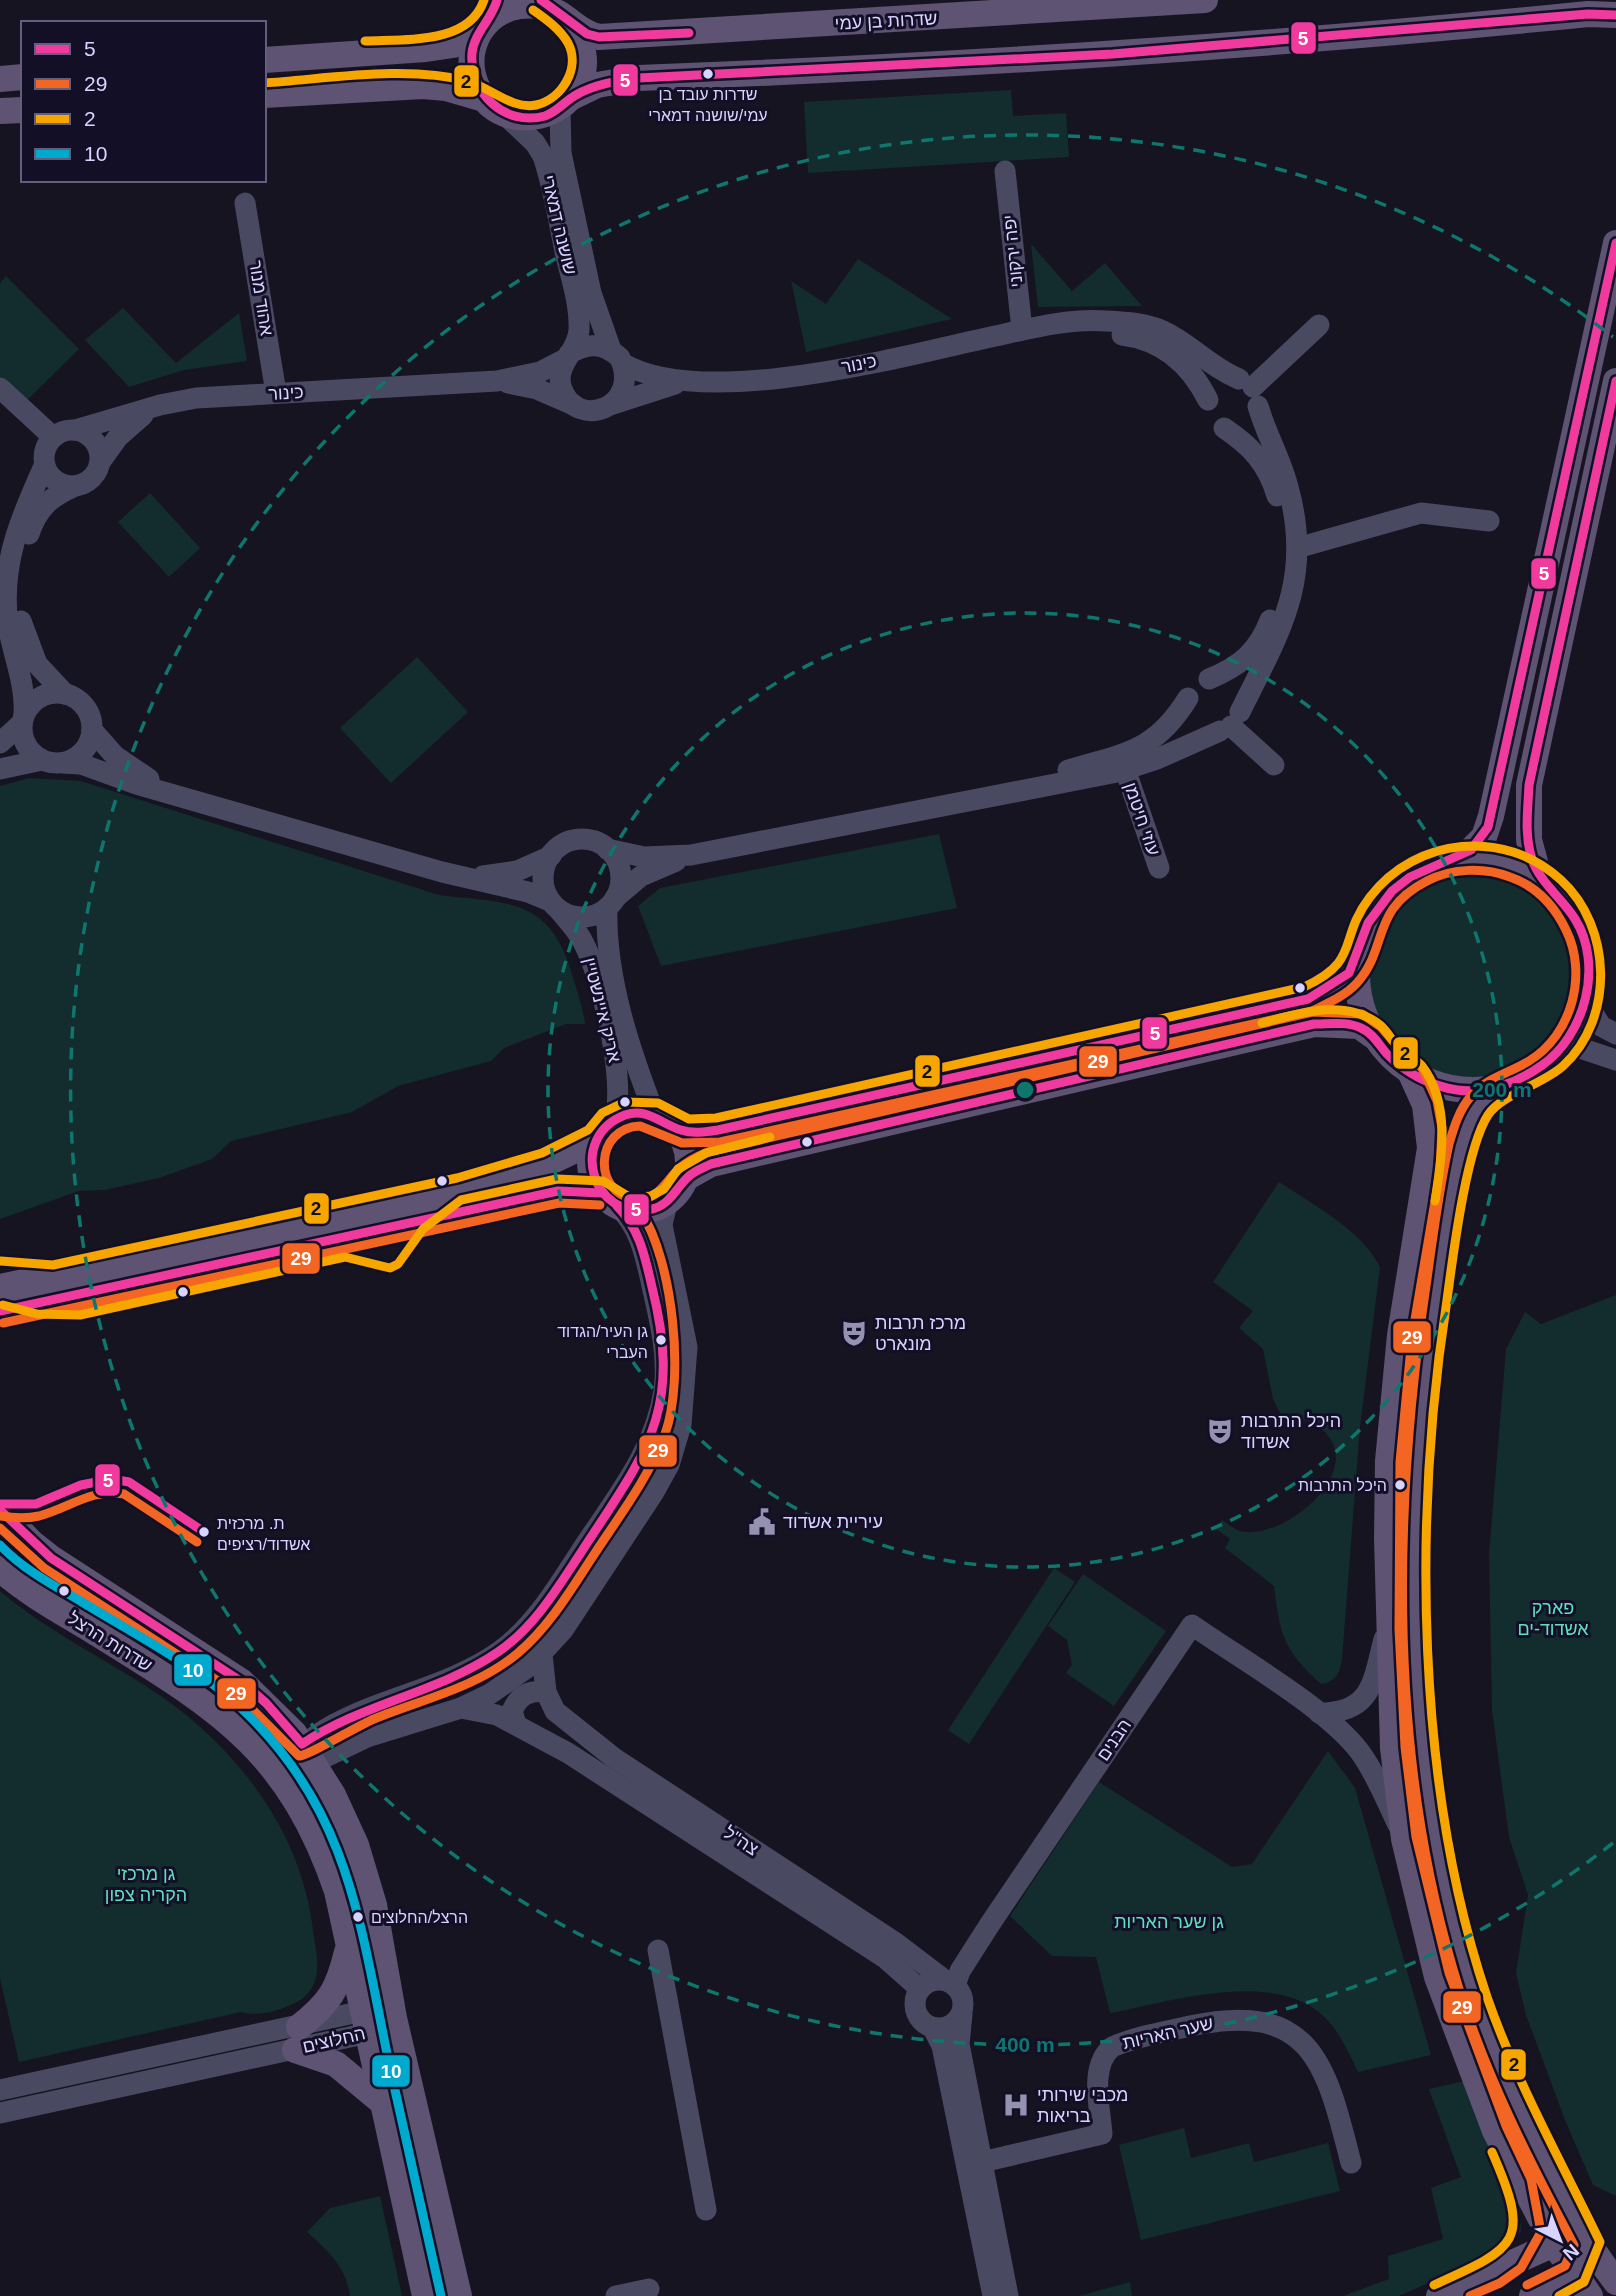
<svg xmlns="http://www.w3.org/2000/svg" width="1616" height="2296" viewBox="0 0 1616 2296" font-family="Arial,'Noto Sans Hebrew',sans-serif">
	<style>
		.green { fill: #132c2d }
		.lines { fill: none; stroke-linecap: round; stroke-linejoin: round }
		.minor { stroke: #4a4962; stroke-width: 21 }
		.major { stroke: #5e5373; stroke-width: 26 }
		.bus-1-casing { stroke: #130f26; stroke-width: 14 }
		.bus-2-casing { stroke: #130f26; stroke-width: 14 }
		.bus-3-casing { stroke: #130f26; stroke-width: 14 }
		.bus-4-casing { stroke: #130f26; stroke-width: 14 }
		.bus-1 { stroke: #f13a9d; stroke-width: 9 }
		.bus-2 { stroke: #f26522; stroke-width: 9 }
		.bus-3 { stroke: #f7a600; stroke-width: 9 }
		.bus-4 { stroke: #00a9ce; stroke-width: 9 }
		.ring { fill: none; stroke: #0f766e; stroke-width: 3.5; stroke-dasharray: 12 9 }
		.bus-dot { fill: #d9d4ff; stroke: #130f26; stroke-width: 2.5 }
		.labels { text-anchor: middle; dominant-baseline: central; stroke-width: 6; stroke-linejoin: round; paint-order: stroke }
		.bus-label { font-size: 16px; fill: #d9d4ff; stroke: #130f26; text-anchor: end }
		.street-label { font-size: 18px; fill: #d9d4ff; stroke: #130f26 }
		.poi-label { font-size: 18px; fill: #d9d4ff; stroke: #130f26; text-anchor: start }
		.park-label { font-size: 18px; fill: #5fe0c0; stroke: #130f26 }
		.centre { fill: #0f766e; stroke: #130f26; stroke-width: 3.5 }
		.ring-label { font-size: 21px; text-anchor: middle; font-weight: bold; fill: #0f766e; stroke: #130f26; stroke-width: 6; stroke-linejoin: round; paint-order: stroke }
		.line-badge { stroke: #130f26; stroke-width: 2.5 }
		.badge-label { font-size: 19px; text-anchor: middle; font-weight: bold; fill: #fff }
		.pale-badge-label { font-size: 19px; text-anchor: middle; font-weight: bold; fill: #111 }
	</style>
	<rect width="100%" height="100%" fill="#161421"/>
	<g class="green">
		<polygon points="1011,90 1013,116 1066,113 1069,157 808,173 804,102"/>
		<polygon points="1031,244 1072,291 1105,263 1142,306 1038,307"/>
		<polygon points="858,259 952,319 806,352 791,281 826,304"/>
		<polygon points="6,276 79,349 24,403 0,379 0,283"/>
		<polygon points="123,308 176,363 239,313 247,361 184,370 129,387 85,340"/>
		<polygon points="150,493 200,548 169,577 118,522"/>
		<polygon points="417,657 468,712 391,783 340,728"/>
		<path d="M29,778L81,781L439,895C505,903 549,897 571,971C576,989 583,1006 585,1024H566L504,1048L491,1061L398,1086L352,1112L231,1141L212,1159L159,1178L105,1190L79,1191L0,1219V786Z"/>
		<polygon points="939,834 957,908 661,966 638,906 660,888"/>
		<circle cx="1474" cy="973" r="105"/>
		<path d="M1279,1182C1311,1203 1364,1232 1380,1267L1360,1427L1342,1659C1339,1674 1337,1681 1321,1684C1283,1650 1280,1635 1274,1586L1225,1548L1230,1539L1216,1529L1222,1520C1229,1525 1238,1532 1246,1532C1294,1536 1375,1460 1314,1424C1306,1419 1292,1419 1282,1417L1273,1399L1263,1349L1239,1328L1253,1311L1213,1282Z"/>
		<polygon points="1616,1295 1616,2196 1593,2185 1565,2120 1526,2015 1516,1973 1528,1895 1509,1837 1492,1710 1489,1554 1506,1349 1525,1312 1541,1324"/>
		<polygon points="1054,1568 1075,1582 969,1744 948,1730"/>
		<polygon points="1083,1574 1166,1631 1114,1706 1066,1673 1072,1665 1067,1640 1048,1626"/>
		<path d="M0,1591C44,1628 95,1654 143,1684C230,1739 301,1826 313,1930C316,1954 325,1981 302,1999C288,2009 257,2018 241,2012L19,2062L0,1978Z"/>
		<path d="M1328,1751L1355,1788L1431,2055L1358,2072C1348,2051 1338,2028 1320,2013C1267,1970 1170,2002 1110,2013L1096,1957L1052,1956L1010,1916L1099,1782L1232,1867L1252,1864Z"/>
		<polygon points="1469,2080 1519,2205 1521,2231 1510,2247 1399,2296 1343,2296 1389,2279 1388,2256 1443,2239 1431,2188 1461,2177 1429,2089"/>
		<polygon points="1184,2128 1191,2158 1249,2143 1254,2162 1328,2143 1340,2191 1141,2240 1119,2145"/>
		<path d="M380,2196L402,2296H350C346,2266 328,2251 307,2232L330,2208Z"/>
		<polygon points="1130,2282 1132,2296 1079,2296"/>
	</g>
	<g class="lines">
		<g class="minor">
			<polyline points="560,108 561,153 591,293 611,350"/>
			<path d="M502,112L535,143L543,156C554,189 559,223 566,256C572,280 580,305 579,330C578,352 553,366 562,389C577,431 642,407 620,358C604,343 588,342 569,354"/>
			<polyline points="1005,171 1022,330"/>
			<polyline points="245,203 276,393"/>
			<path d="M1122,335C1163,340 1190,364 1208,400"/>
			<path d="M622,363C702,410 896,358 986,338C1024,330 1067,318 1106,321C1125,322 1146,323 1163,331C1190,343 1208,366 1239,379"/>
			<polyline points="508,383 537,389 574,405"/>
			<polyline points="1253,387 1319,325"/>
			<polyline points="0,388 53,437"/>
			<polyline points="613,404 675,384"/>
			<path d="M1224,428C1251,446 1268,464 1277,496"/>
			<circle cx="72" cy="458" r="28"/>
			<polyline points="75,430 160,405 196,398 497,381 540,372 567,358"/>
			<polyline points="100,462 118,437 143,415"/>
			<path d="M29,534C37,509 50,497 73,487"/>
			<polyline points="1297,548 1421,513 1489,521"/>
			<polyline points="21,621 37,664 65,694"/>
			<path d="M1209,679C1240,666 1258,652 1270,620"/>
			<circle cx="57" cy="728" r="35"/>
			<path d="M1240,712C1279,633 1314,580 1288,487C1281,459 1266,434 1258,406"/>
			<path d="M24,714C26,684 13,655 8,625C0,565 20,519 44,466"/>
			<polyline points="1231,726 1274,765"/>
			<polyline points="92,730 115,756 149,779"/>
			<polyline points="0,743 22,723"/>
			<polyline points="63,763 81,764 136,784 442,872 528,892 550,901"/>
			<polyline points="0,769 42,760"/>
			<polyline points="1125,769 1159,868"/>
			<path d="M1068,770C1125,753 1155,752 1188,698"/>
			<circle cx="582" cy="878" r="39"/>
			<polyline points="607,849 644,857 691,855 1117,772 1157,759 1220,731"/>
			<polyline points="483,876 517,871 551,856"/>
			<polyline points="615,898 641,876 676,861"/>
			<path d="M607,908C605,977 630,1051 655,1115"/>
			<path d="M559,910C567,920 576,929 582,940C603,978 625,1078 615,1119"/>
			<polyline points="1586,1002 1601,1026 1616,1034"/>
			<polyline points="1562,1050 1580,1048 1616,1060"/>
			<polyline points="542,1654 546,1692 555,1711 614,1758 896,1943 946,1981"/>
			<polyline points="461,1708 497,1715 568,1753 885,1958 920,1989"/>
			<path d="M1319,1713C1372,1713 1373,1682 1384,1639"/>
			<path d="M516,1724L512,1711C519,1695 529,1690 546,1692"/>
			<polyline points="278,1775 298,1770 367,1737 461,1708 490,1694 531,1665 563,1630 654,1492 669,1465 681,1425 687,1347 662,1225 667,1203"/>
			<path d="M278,1775C325,1700 429,1702 500,1651C537,1624 560,1583 585,1545C617,1497 655,1450 664,1391C669,1353 659,1318 651,1281C645,1254 639,1225 617,1206"/>
			<polyline points="658,1950 706,2210"/>
			<circle cx="939" cy="2004" r="24"/>
			<path d="M955,1986L960,1971L990,1924L1192,1625C1239,1658 1327,1708 1360,1752C1376,1774 1386,1800 1398,1825"/>
			<polyline points="962,2014 959,2044 1008,2296"/>
			<polyline points="933,2028 942,2046 993,2296"/>
			<polyline points="0,2090 363,2011 378,2012 394,2018 368,2033 0,2113"/>
			<path d="M982,2162L1102,2134C1100,2107 1089,2066 1112,2047C1137,2036 1164,2032 1190,2026C1311,2000 1326,2063 1351,2163"/>
			<polyline points="616,2296 649,2289"/>
		</g>
		<g class="major">
			<path d="M571,24C625,108 494,158 473,75C469,58 473,39 485,25C503,4 534,0 558,13C573,22 582,33 599,37L1205,0"/>
			<polyline points="264,60 426,49 453,45 479,32"/>
			<polyline points="0,79 23,77"/>
			<polyline points="264,95 423,86 446,88 484,99"/>
			<path d="M572,97L597,85L638,78C955,66 1272,46 1588,14L1616,15"/>
			<polyline points="0,111 23,110"/>
			<circle cx="1473" cy="974" r="116"/>
			<polyline points="1463,858 1484,837 1491,816 1616,243"/>
			<polyline points="1539,877 1529,840 1529,785 1616,381"/>
			<polyline points="1411,1074 1425,1105 1430,1148 1400,1335 1388,1461 1387,1539 1393,1748 1404,1839 1437,1977 1495,2131 1554,2244 1590,2296"/>
			<path d="M1498,1088L1473,1113L1464,1140C1441,1246 1421,1356 1417,1465C1415,1512 1416,1560 1416,1608C1417,1687 1419,1767 1435,1845C1450,1920 1472,1991 1500,2062C1529,2139 1565,2216 1616,2282"/>
			<circle cx="639" cy="1162" r="49"/>
			<path d="M676,1128L700,1133L718,1130L1308,999C1329,989 1345,980 1357,960"/>
			<polyline points="686,1178 711,1164 1314,1024 1359,1026 1373,1036"/>
			<polyline points="0,1287 460,1190 546,1164 596,1140"/>
			<polyline points="0,1311 558,1191 601,1193"/>
			<polyline points="0,1510 32,1543 51,1558 242,1682 294,1733 333,1795 356,1845 374,1905 394,2018 459,2296"/>
			<path d="M0,1569C28,1594 62,1612 93,1631C215,1707 288,1747 337,1891L425,2296"/>
			<path d="M299,2027C330,2003 338,1989 347,1952"/>
			<polyline points="295,2050 336,2064 383,2103"/>
			<polyline points="1439,2296 1554,2244 1572,2244"/>
			<polyline points="1532,2296 1574,2275 1581,2259"/>
		</g>
		<defs>
			<g id="bus-1">
				<path d="M497,0C492,19 474,33 472,53C469,93 505,127 545,116C557,112 565,101 576,95C595,84 617,81 638,78L1113,54L1588,14L1616,15"/>
				<polyline points="541,0 587,34 599,37 689,33"/>
				<path d="M1616,243L1488,827L1471,850L1410,877L1392,891L1368,923L1349,973L1308,999L718,1130C706,1132 693,1134 681,1130C661,1124 647,1107 625,1115C567,1137 592,1222 652,1209C670,1205 676,1188 688,1177C694,1171 703,1168 711,1164L1314,1024C1329,1024 1347,1021 1361,1028C1373,1033 1379,1045 1387,1054C1405,1073 1431,1086 1457,1090C1487,1094 1517,1083 1541,1066C1585,1036 1604,965 1575,919C1562,898 1540,883 1532,859C1524,835 1528,809 1529,785L1616,381"/>
				<polyline points="0,1311 558,1191 601,1193"/>
				<polyline points="0,1504 36,1504 81,1485 112,1479 129,1482 204,1532"/>
				<path d="M0,1510L51,1558L242,1682L266,1703L302,1744C363,1703 438,1693 498,1652C535,1627 558,1587 582,1551C647,1451 683,1411 652,1287C645,1257 640,1229 617,1206"/>
			</g>
			<g id="bus-2">
				<polyline points="3,1323 559,1203 600,1205"/>
				<path d="M0,1516C13,1518 26,1519 39,1516C69,1508 92,1488 124,1494L197,1542"/>
				<path d="M0,1528L44,1568L235,1692L299,1756C308,1756 359,1725 374,1719C423,1699 476,1688 518,1653C550,1626 572,1588 595,1553C620,1515 649,1477 665,1434C685,1379 673,1261 641,1212C633,1200 620,1193 609,1184"/>
				<path d="M1470,2296L1500,2283L1521,2268L1541,2232L1531,2179L1506,2126L1449,1973L1416,1837L1405,1747L1399,1629L1400,1462L1412,1337L1440,1172L1442,1128L1437,1101L1422,1068L1399,1048L1381,1027L1362,1014L1312,1012L708,1152C698,1156 688,1161 680,1168C665,1181 658,1202 634,1199C593,1193 594,1128 640,1126L682,1143L720,1142L1312,1011C1328,1003 1345,996 1357,983C1389,947 1370,910 1427,881C1452,868 1484,867 1510,877C1536,886 1554,905 1566,930C1588,974 1572,1035 1529,1061C1510,1073 1486,1078 1471,1096C1459,1110 1454,1127 1449,1144C1439,1189 1433,1234 1427,1279C1393,1506 1388,1748 1453,1969C1481,2066 1527,2157 1574,2245L1565,2266L1527,2285"/>
			</g>
			<g id="bus-3">
				<path d="M365,41C405,39 469,45 484,0"/>
				<path d="M264,83C327,79 406,65 467,81C490,87 512,110 536,105C562,99 581,68 568,43C560,29 546,19 533,10"/>
				<path d="M1262,1023C1300,1013 1346,998 1380,1025C1387,1031 1391,1039 1397,1046C1404,1054 1415,1058 1422,1066C1451,1104 1442,1157 1435,1201"/>
				<path d="M1,1261L53,1265L457,1178L542,1153L588,1130L602,1113L625,1102L658,1103L689,1119L716,1118L1304,987C1362,960 1337,940 1370,897C1416,837 1505,828 1561,880C1612,927 1615,1018 1563,1066C1542,1085 1502,1094 1488,1115C1466,1149 1453,1256 1447,1300C1413,1518 1416,1786 1487,1997C1517,2083 1561,2161 1600,2242L1584,2282L1559,2296"/>
				<polyline points="3,1305 37,1314 80,1315 345,1257 390,1268 398,1264 423,1229 461,1200 557,1179 603,1181 631,1198 651,1196 664,1189 678,1169 706,1153 770,1137"/>
				<path d="M1434,2285C1519,2247 1531,2241 1492,2152"/>
			</g>
			<path id="bus-4" d="M0,1545C24,1570 53,1585 82,1602C136,1635 195,1665 241,1708C350,1810 360,1925 389,2063C406,2141 424,2218 441,2296"/>
		</defs>
		<use href="#bus-1" class="bus-1-casing"/>
		<use href="#bus-2" class="bus-2-casing"/>
		<use href="#bus-3" class="bus-3-casing"/>
		<use href="#bus-4" class="bus-4-casing"/>
		<use href="#bus-1" class="bus-1"/>
		<use href="#bus-2" class="bus-2"/>
		<use href="#bus-3" class="bus-3"/>
		<use href="#bus-4" class="bus-4"/>
	</g>
	<g class="ring">
		<circle cx="1025" cy="1090" r="477"/>
		<path d="M1613 1843A955 955 0 1 1 1613 337"/>
	</g>
	<defs>
		<symbol id="theatre-bare" viewBox="-9 -9 18 18"><path d="M-5-5.5Q0-4 5-5.5V0Q5 5 0 6Q-5 5-5 0ZM-3.3-2.5H-1v1.5H-3.3ZM1-2.5H3.3v1.5H1ZM-2.8 1Q0 5.5 2.8 1Z" fill="#9591b1" stroke="#130f26" stroke-width="2.5" paint-order="stroke"/></symbol>
		<symbol id="civic-bare" viewBox="-9 -9 18 18"><path d="M-.6-6.5H3V-4.5H.6V-3L4-1V1h2V6H-6V1h2V-1L-.6-3ZM-1.2 2.5V6h2.4V2.5Z" fill="#9591b1" stroke="#130f26" stroke-width="2.5" paint-order="stroke"/></symbol>
		<symbol id="hospital-bare" viewBox="-9 -9 18 18"><path d="M-5-5h3v3.5h4V-5h3V5h-3V1.5h-4V5h-3Z" fill="#9591b1" stroke="#130f26" stroke-width="2.5" paint-order="stroke"/></symbol>
	</defs>
	<g fill-rule="evenodd">
		<use href="#theatre-bare" x="835" y="1314" width="38" height="38"/>
		<use href="#theatre-bare" x="1201" y="1412" width="38" height="38"/>
		<use href="#civic-bare" x="743" y="1503" width="38" height="38"/>
		<use href="#hospital-bare" x="997" y="2086" width="38" height="38"/>
	</g>
	<g class="bus-dot">
		<circle cx="708" cy="74" r="6"/>
		<circle cx="1300" cy="988" r="6"/>
		<circle cx="625" cy="1102" r="6"/>
		<circle cx="807" cy="1142" r="6"/>
		<circle cx="442" cy="1181" r="6"/>
		<circle cx="183" cy="1292" r="6"/>
		<circle cx="661" cy="1340" r="6"/>
		<circle cx="1400" cy="1485" r="6"/>
		<circle cx="204" cy="1532" r="6"/>
		<circle cx="64" cy="1591" r="6"/>
		<circle cx="358" cy="1917" r="6"/>
	</g>
	<g class="labels">
		<g class="bus-label">
			<text x="708" y="94" text-anchor="middle">שדרות עובד בן<tspan x="708" dy="21">עמי/שושנה דמארי</tspan></text>
			<text x="648" y="1331">גן העיר/הגדוד<tspan x="648" dy="21">העברי</tspan></text>
			<text x="1387" y="1485">היכל התרבות</text>
			<text x="217" y="1523" text-anchor="start">ת. מרכזית<tspan x="217" dy="21">אשדוד/רציפים</tspan></text>
			<text x="371" y="1917" text-anchor="start">הרצל/החלוצים</text>
		</g>
		<g class="street-label">
			<text transform="translate(886 21) rotate(-3)">שדרות בן עמי</text>
			<text transform="translate(559 225) rotate(77)">שושנה דמארי</text>
			<text transform="translate(1013 251) rotate(-96)">יפה ירקוני</text>
			<text transform="translate(261 298) rotate(81)">אהוד מנור</text>
			<text transform="translate(859 364) rotate(-11)">כינור</text>
			<text transform="translate(286 393) rotate(-3)">כינור</text>
			<text transform="translate(1142 819) rotate(71)">עוזי חיטמן</text>
			<text transform="translate(602 1010) rotate(76)">אריק איינשטיין</text>
			<text transform="translate(110 1642) rotate(32)">שדרות הרצל</text>
			<text transform="translate(1114 1740) rotate(-56)">הבנים</text>
			<text transform="translate(741 1841) rotate(33)">צה"ל</text>
			<text transform="translate(1168 2033) rotate(-13)">שער האריות</text>
			<text transform="translate(334 2040) rotate(-13)">החלוצים</text>
		</g>
		<g class="poi-label">
			<text x="875" y="1323">מרכז תרבות<tspan x="875" dy="21">מונארט</tspan></text>
			<text x="1241" y="1421">היכל התרבות<tspan x="1241" dy="21">אשדוד</tspan></text>
			<text x="783" y="1522">עיריית אשדוד</text>
			<text x="1037" y="2095">מכבי שירותי<tspan x="1037" dy="21">בריאות</tspan></text>
		</g>
		<g class="park-label">
			<text x="1553" y="1608">פארק<tspan x="1553" dy="21">אשדוד-ים</tspan></text>
			<text x="146" y="1874">גן מרכזי<tspan x="146" dy="21">הקריה צפון</tspan></text>
			<text x="1169" y="1922">גן שער האריות</text>
		</g>
	</g>
	<circle cx="1025" cy="1090" r="10" class="centre"/>
	<g class="ring-label">
		<text x="1502" y="1097">200 m</text>
		<text x="1025" y="2052">400 m</text>
	</g>
	<g class="line-badge">
		<rect x="1290" y="21" width="27" height="34" rx="7" fill="#f13a9d"/>
		<rect x="612" y="63" width="27" height="34" rx="7" fill="#f13a9d"/>
		<rect x="453" y="64" width="27" height="34" rx="7" fill="#f7a600"/>
		<rect x="1530" y="557" width="27" height="33" rx="7" fill="#f13a9d"/>
		<rect x="1141" y="1016" width="27" height="34" rx="7" fill="#f13a9d"/>
		<rect x="1392" y="1036" width="27" height="34" rx="7" fill="#f7a600"/>
		<rect x="1078" y="1045" width="40" height="33" rx="7" fill="#f26522"/>
		<rect x="914" y="1054" width="27" height="34" rx="7" fill="#f7a600"/>
		<rect x="303" y="1192" width="27" height="33" rx="7" fill="#f7a600"/>
		<rect x="623" y="1193" width="27" height="33" rx="7" fill="#f13a9d"/>
		<rect x="281" y="1242" width="40" height="33" rx="7" fill="#f26522"/>
		<rect x="1392" y="1320" width="40" height="34" rx="7" fill="#f26522"/>
		<rect x="638" y="1434" width="40" height="34" rx="7" fill="#f26522"/>
		<rect x="94" y="1463" width="27" height="34" rx="7" fill="#f13a9d"/>
		<rect x="173" y="1653" width="40" height="34" rx="7" fill="#00a9ce"/>
		<rect x="216" y="1677" width="41" height="33" rx="7" fill="#f26522"/>
		<rect x="1442" y="1990" width="40" height="34" rx="7" fill="#f26522"/>
		<rect x="1500" y="2048" width="27" height="33" rx="7" fill="#f7a600"/>
		<rect x="371" y="2054" width="40" height="34" rx="7" fill="#00a9ce"/>
	</g>
	<g class="badge-label">
		<text x="1303" y="45">5</text>
		<text x="625" y="87">5</text>
		<text x="1544" y="580">5</text>
		<text x="1155" y="1040">5</text>
		<text x="1098" y="1068">29</text>
		<text x="636" y="1216">5</text>
		<text x="301" y="1265">29</text>
		<text x="1412" y="1344">29</text>
		<text x="658" y="1457">29</text>
		<text x="108" y="1487">5</text>
		<text x="193" y="1677">10</text>
		<text x="236" y="1700">29</text>
		<text x="1462" y="2014">29</text>
		<text x="391" y="2078">10</text>
	</g>
	<g class="pale-badge-label">
		<text x="466" y="88">2</text>
		<text x="1405" y="1060">2</text>
		<text x="927" y="1078">2</text>
		<text x="316" y="1215">2</text>
		<text x="1514" y="2071">2</text>
	</g>
	<rect x="21" y="21" width="245" height="161" fill="#130f26" stroke="#625e7d" stroke-width="2"/>
	<rect x="35" y="44" width="35" height="10" fill="#f13a9d" stroke="#625e7d" stroke-width="2"/>
	<text x="84" y="56" font-size="21" fill="#d9d4ff">5</text>
	<rect x="35" y="79" width="35" height="10" fill="#f26522" stroke="#625e7d" stroke-width="2"/>
	<text x="84" y="91" font-size="21" fill="#d9d4ff">29</text>
	<rect x="35" y="114" width="35" height="10" fill="#f7a600" stroke="#625e7d" stroke-width="2"/>
	<text x="84" y="126" font-size="21" fill="#d9d4ff">2</text>
	<rect x="35" y="149" width="35" height="10" fill="#00a9ce" stroke="#625e7d" stroke-width="2"/>
	<text x="84" y="161" font-size="21" fill="#d9d4ff">10</text>
	<g transform="translate(1560 2240) rotate(138)" stroke="#130f26" stroke-width="5" paint-order="stroke">
	<path d="M0-5L12 26L0 18L-12 26Z" fill="#d9d4ff"/>
	<text y="-10" font-size="19" font-weight="bold" text-anchor="middle" fill="#d9d4ff">N</text>
	</g>
</svg>
